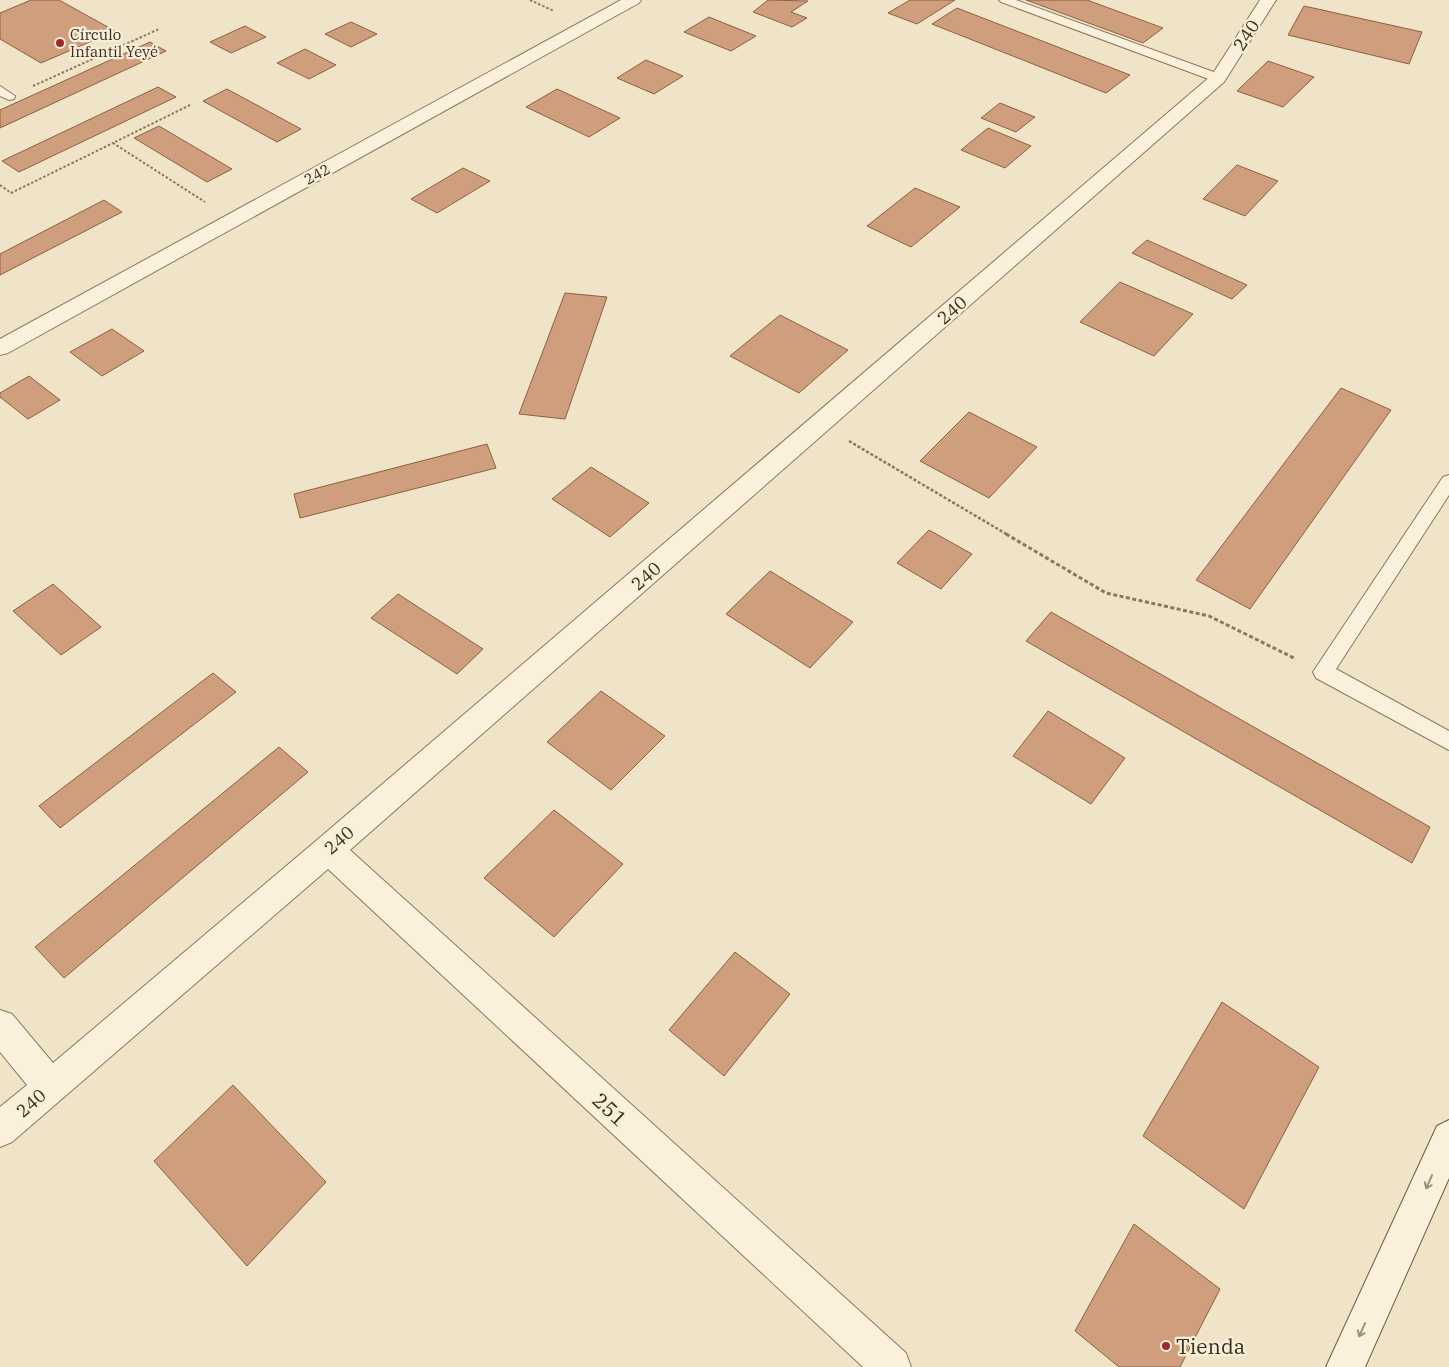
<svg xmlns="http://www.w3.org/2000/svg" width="1449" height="1367" viewBox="0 0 1449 1367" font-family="'IBM Plex Serif',serif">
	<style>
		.building { fill: #cf9f7d; stroke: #8d5f41 }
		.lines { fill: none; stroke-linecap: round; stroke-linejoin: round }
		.lane-casing { stroke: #8d765c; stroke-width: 2 }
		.street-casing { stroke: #8d765c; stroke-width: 2 }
		.secondary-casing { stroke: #6f573f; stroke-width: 2 }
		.path-far2 { stroke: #8d765c; stroke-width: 2; stroke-dasharray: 2.5 2; stroke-linecap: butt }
		.path-far1 { stroke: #8d765c; stroke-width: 2.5; stroke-dasharray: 3 2; stroke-linecap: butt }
		.path { stroke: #8d765c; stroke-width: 3; stroke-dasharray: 4 2.5; stroke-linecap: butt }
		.lane { fill: #faf1dc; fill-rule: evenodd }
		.street { fill: #faf1dc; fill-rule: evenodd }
		.secondary { fill: #faf1dc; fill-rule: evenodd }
		.oneway { stroke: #9c907e }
		.poi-dot { fill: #9e2a2b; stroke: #f7eed8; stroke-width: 2 }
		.labels { text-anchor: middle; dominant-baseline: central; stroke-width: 4.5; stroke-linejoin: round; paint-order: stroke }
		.far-poi-label { font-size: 15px; fill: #3d2e20; stroke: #f7eed8; text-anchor: start }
		.far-street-label { font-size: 15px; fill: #3d2e20; stroke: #f7eed8 }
		.street-label { font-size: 18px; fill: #3d2e20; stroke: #f7eed8 }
		.near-street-label { font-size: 21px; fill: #3d2e20; stroke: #f7eed8 }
		.near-poi-label { font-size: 21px; fill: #3d2e20; stroke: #f7eed8; text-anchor: start }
	</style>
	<rect width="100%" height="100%" fill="#f0e4c8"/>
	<g class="building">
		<polygon points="31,0 59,0 115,31 41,63 0,39 0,13"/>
		<polygon points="768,0 808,1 791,12 807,18 792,27 753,12"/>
		<polygon points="910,0 955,0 917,24 888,13"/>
		<polygon points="1026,0 1087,0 1163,28 1143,43"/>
		<polygon points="1304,6 1422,32 1409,64 1288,35"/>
		<polygon points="957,8 1130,75 1106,93 932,24"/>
		<polygon points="709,17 756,36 731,51 684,32"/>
		<polygon points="351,22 377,34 351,47 325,34"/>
		<polygon points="245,26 266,37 231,53 210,42"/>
		<polygon points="150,42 166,51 0,128 0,110"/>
		<polygon points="305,49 336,65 309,79 277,63"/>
		<polygon points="646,60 683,76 654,94 617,78"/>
		<polygon points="1268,61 1314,77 1283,107 1237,91"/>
		<polygon points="158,87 176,97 19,172 2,161"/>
		<polygon points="227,89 301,129 277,142 203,101"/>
		<polygon points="557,89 620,118 589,137 526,107"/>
		<polygon points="1000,103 1035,117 1016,132 981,118"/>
		<polygon points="159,126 232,169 207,182 134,138"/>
		<polygon points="988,128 1031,146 1005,168 961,150"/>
		<polygon points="1237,165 1278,181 1245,216 1203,199"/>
		<polygon points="463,168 490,181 437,213 411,199"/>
		<polygon points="915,188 960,207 911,247 867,226"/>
		<polygon points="104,200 122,212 0,275 0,254"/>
		<polygon points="1147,240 1247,285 1232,299 1132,253"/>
		<polygon points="1120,282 1193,314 1154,356 1080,322"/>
		<polygon points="565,293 607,297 565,419 519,414"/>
		<polygon points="780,315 848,350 799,393 730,356"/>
		<polygon points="112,329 144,351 102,376 70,352"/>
		<polygon points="29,376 60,400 28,419 0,397 0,393"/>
		<polygon points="1341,388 1391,410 1250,609 1196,580"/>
		<polygon points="969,412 1037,447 989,498 920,461"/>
		<polygon points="487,444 496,468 300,518 294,494"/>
		<polygon points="591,467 649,503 610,537 552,499"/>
		<polygon points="929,530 972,554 941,589 897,563"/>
		<polygon points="770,571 853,622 810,668 726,614"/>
		<polygon points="53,584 101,627 61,655 13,611"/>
		<polygon points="398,594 483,649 457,674 371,618"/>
		<polygon points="1051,612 1430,827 1412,863 1026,641"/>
		<polygon points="213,673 236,692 60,828 39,806"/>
		<polygon points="601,691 665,736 611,790 547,742"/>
		<polygon points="1048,711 1125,758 1091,804 1013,756"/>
		<polygon points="279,747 308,772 64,978 35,947"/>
		<polygon points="554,810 623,864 554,937 484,878"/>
		<polygon points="735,952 790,994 724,1076 669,1030"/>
		<polygon points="1222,1002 1319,1067 1244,1209 1143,1136"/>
		<polygon points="233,1085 326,1182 247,1266 154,1161"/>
		<polygon points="1134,1224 1220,1289 1180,1367 1119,1367 1075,1331"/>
	</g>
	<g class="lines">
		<defs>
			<g id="lane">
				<polygon points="999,0 1016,0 1222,75 1224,78 1222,81 1214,81 1001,2"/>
				<polygon points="0,86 15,96 14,99 9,100 0,96"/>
				<polygon points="1449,475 1449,495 1336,669 1449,731 1449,750 1316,678 1313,672 1443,477"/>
			</g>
			<g id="street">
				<polygon points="621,0 641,0 639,3 8,353 0,355 0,339"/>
				<polygon points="1260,0 1276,0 1224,82 350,850 906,1353 911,1367 863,1367 328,869 12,1142 0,1147 0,1107 27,1085 0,1052 0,1010 12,1014 53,1063 317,840 1212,75"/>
			</g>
			<polygon id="secondary" points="1449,1120 1449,1178 1365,1367 1326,1367 1437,1126"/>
		</defs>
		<use href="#lane" class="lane-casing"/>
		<use href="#street" class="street-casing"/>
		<use href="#secondary" class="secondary-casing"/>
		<g class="path-far2">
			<polyline points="530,0 554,11"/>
			<polyline points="33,86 159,29"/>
			<polyline points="190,105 113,143 205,202"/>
			<polyline points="0,185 11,193 113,143"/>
		</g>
		<polyline class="path-far1" points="849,441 1008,535"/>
		<polyline class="path" points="1006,534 1106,593 1209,616 1296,659"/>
		<use href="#lane" class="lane"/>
		<use href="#street" class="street"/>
		<use href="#secondary" class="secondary"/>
	</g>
	<defs><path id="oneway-shaft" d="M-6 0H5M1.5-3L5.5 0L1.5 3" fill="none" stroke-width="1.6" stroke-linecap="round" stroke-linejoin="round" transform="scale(1.25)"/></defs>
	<g class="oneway">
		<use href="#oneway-shaft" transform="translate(1429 1182) rotate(114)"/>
		<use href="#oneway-shaft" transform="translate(1362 1330) rotate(114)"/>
	</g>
	<g class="poi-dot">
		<circle cx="60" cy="43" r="5"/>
		<circle cx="1166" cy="1346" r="5"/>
	</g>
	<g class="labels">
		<g class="far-poi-label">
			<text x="70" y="34">Círculo<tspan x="70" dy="17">Infantil Yeyé</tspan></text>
		</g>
		<g class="far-street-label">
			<text transform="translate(317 174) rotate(-29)">242</text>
		</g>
		<g class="street-label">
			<text transform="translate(1246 35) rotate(-57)">240</text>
			<text transform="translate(952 310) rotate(-41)">240</text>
			<text transform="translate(646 576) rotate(-41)">240</text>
			<text transform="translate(339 840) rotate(-41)">240</text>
			<text transform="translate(31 1103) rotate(-41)">240</text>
		</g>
		<g class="near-street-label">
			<text transform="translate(610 1109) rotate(43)">251</text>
		</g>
		<g class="near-poi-label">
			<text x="1176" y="1346">Tienda</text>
		</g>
	</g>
</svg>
